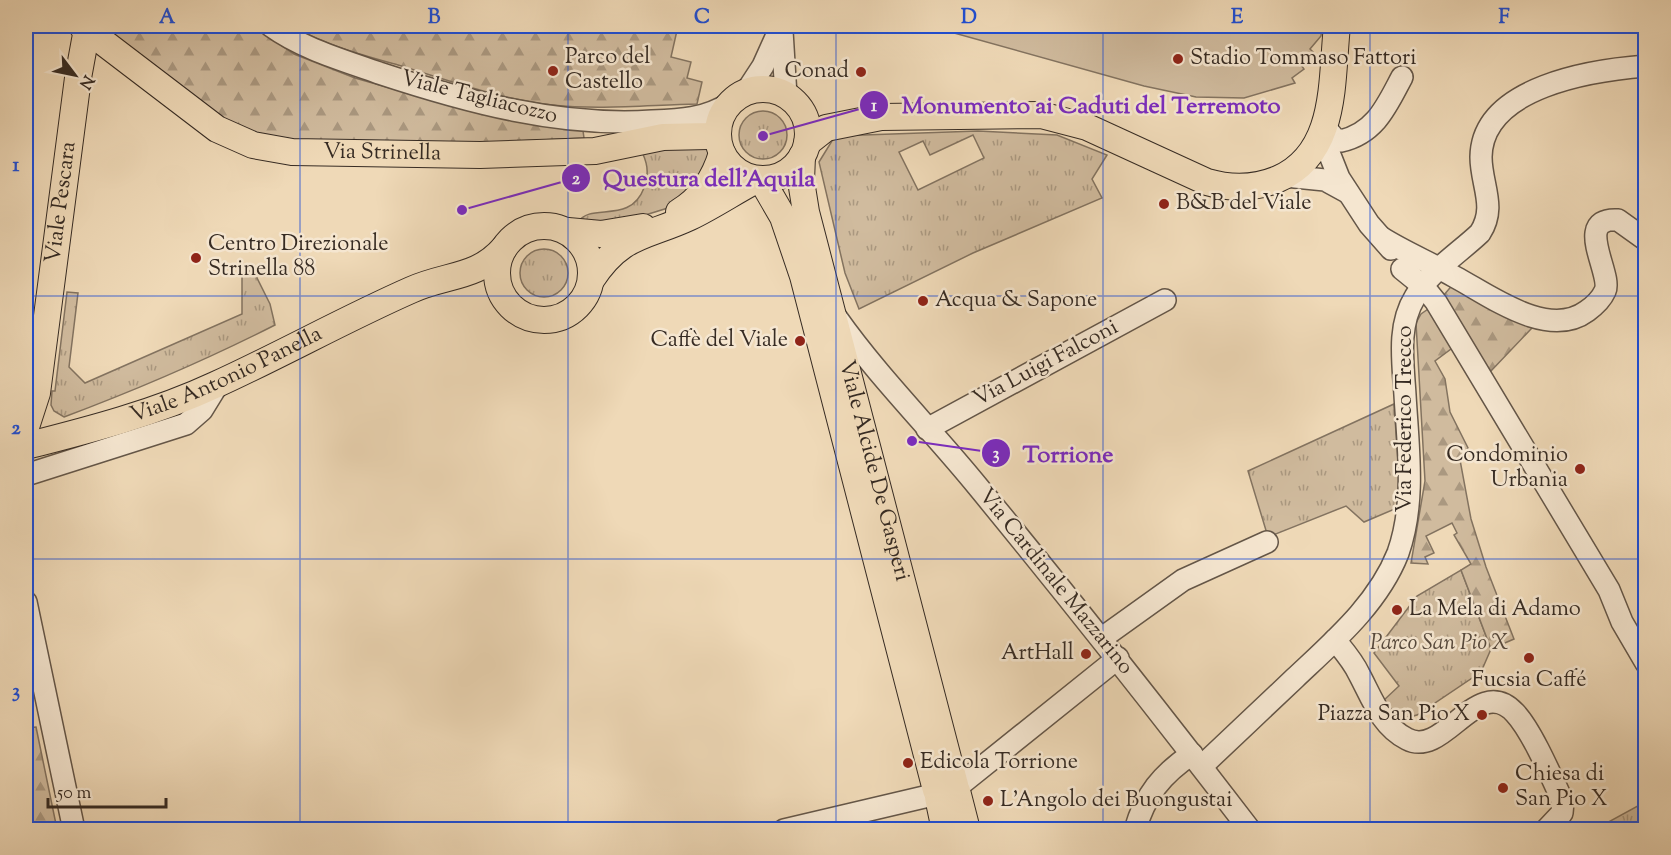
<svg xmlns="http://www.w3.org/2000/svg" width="1671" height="855" viewBox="0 0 1671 855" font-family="'Sorts Mill Goudy',serif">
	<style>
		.grass { fill: url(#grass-tufts); stroke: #837360; stroke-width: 1.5; fill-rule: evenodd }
		.forest { fill: url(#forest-firs); stroke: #837360; stroke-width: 1.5 }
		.garden { fill: #d0bb9e; stroke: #837360; stroke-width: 1.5 }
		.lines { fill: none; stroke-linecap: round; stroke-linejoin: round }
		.minor-casing { stroke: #645648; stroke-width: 24 }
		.major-casing { stroke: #362b23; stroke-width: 28 }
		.minor { stroke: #f5e6d0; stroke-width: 21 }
		.major { stroke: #efd9b7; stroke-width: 26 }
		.grid { fill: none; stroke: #1d4ed8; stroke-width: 1.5; stroke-opacity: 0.55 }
		.poi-dot { fill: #8f2418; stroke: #f5e6d0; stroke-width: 2 }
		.labels { text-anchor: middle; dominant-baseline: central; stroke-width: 5; stroke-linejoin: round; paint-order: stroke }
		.poi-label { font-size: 22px; fill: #362b23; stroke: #f5e6d0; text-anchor: start }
		.street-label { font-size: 22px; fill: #362b23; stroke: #f5e6d0 }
		.park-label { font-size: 22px; font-style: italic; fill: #55483c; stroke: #f5e6d0 }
		.leader { fill: none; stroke: #7b2cbf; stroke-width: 2 }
		.callout-dot { fill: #7b2cbf; stroke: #f5e6d0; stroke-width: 2 }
		.mark-label { font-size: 18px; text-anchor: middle; font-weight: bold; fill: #fff }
		.callout-label { font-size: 24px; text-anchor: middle; font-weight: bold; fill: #7b2cbf; stroke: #f5e6d0; stroke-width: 5; stroke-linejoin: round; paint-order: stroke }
		.neatline { fill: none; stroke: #1d4ed8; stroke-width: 2 }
		.grid-label { font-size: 20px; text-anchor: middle; font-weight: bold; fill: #1d4ed8 }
	</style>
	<defs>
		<pattern id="grass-tufts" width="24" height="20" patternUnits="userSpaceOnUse" patternTransform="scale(1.5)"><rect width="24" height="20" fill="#d0bb9e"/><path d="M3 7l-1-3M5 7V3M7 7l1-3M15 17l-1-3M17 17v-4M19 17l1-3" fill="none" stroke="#aa9880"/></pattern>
		<pattern id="forest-firs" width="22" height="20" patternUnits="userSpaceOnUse" patternTransform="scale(1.5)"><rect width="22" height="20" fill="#d0bb9e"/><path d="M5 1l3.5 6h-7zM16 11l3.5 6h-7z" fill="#aa9880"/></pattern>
	</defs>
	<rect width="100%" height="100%" fill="#efd9b7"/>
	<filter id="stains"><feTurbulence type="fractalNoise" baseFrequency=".00333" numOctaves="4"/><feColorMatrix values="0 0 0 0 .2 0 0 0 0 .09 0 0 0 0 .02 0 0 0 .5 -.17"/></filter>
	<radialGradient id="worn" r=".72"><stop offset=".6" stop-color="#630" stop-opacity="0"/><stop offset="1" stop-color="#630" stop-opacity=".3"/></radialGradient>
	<g class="grass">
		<circle cx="763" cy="135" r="24"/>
		<path d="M978,131L1057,135L1107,155L1092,179L1102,198L973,253L859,309L845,273L819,162L835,136ZM973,135L984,158L918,190L899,152L923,141L930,155Z"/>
		<path d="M705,147L710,152L711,164L671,207L626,221L578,222C591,202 630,225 644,188C650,173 647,161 640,148Z"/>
		<circle cx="544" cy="273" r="24"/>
		<path d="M253,270L270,304L275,325C206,360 136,390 64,417L54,411L51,405L52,391H55L67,292L78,293L69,367L85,383L242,314V273Z"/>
		<polygon points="1394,404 1399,476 1397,508 1364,522 1346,506 1268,537 1248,471"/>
		<path d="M1461,570L1491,649L1481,672L1417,715C1400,721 1393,712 1384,700L1399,686L1374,653L1417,596Z"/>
		<polygon points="1645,802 1645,829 1605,829 1601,826"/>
	</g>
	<g class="forest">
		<polygon points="108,26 253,26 294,54 355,78 460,108 583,131 584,138 390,147 308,144 251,132 214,114 111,33"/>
		<path d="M292,26H678L671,57L691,62L687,78L702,82L697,104C649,105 600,110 552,105C499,99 448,80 398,65C362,55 324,45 292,26Z"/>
		<polygon points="1455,282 1532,328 1490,372 1443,296"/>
		<polygon points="1431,307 1455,346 1435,361 1445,379 1450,412 1468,448 1460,460 1471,519 1486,567 1514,639 1491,649 1461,570 1471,564 1454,535 1457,533 1452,523 1426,536 1434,553 1425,557 1428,564 1411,563 1425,481 1416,323 1421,314"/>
		<polygon points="36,727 57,829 26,829 26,728"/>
	</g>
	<polygon class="garden" points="929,26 1322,26 1321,36 1310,49 1314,53 1301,65 1304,69 1292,78 1295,83 1244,98 1196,97 1144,86"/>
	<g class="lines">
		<defs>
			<g id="minor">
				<path d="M271,26C303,49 343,60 379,73C467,102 559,127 652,121C681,120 705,119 730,103"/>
				<polyline points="782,31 786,96"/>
				<polyline points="746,92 763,66 781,26"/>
				<path d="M1325,127L1334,138L1341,141C1376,133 1387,105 1402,77"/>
				<polyline points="1322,135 1339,178 1369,224 1391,249"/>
				<polyline points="1285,176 1325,180 1347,192"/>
				<path d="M1382,238C1406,253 1431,263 1455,277C1489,295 1548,340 1587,311C1594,306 1601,300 1605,291C1613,274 1572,217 1618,220L1646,240"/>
				<polyline points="1402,269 1423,286 1436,302 1609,590 1622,622 1646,663"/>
				<path d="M836,317C879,378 932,430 979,488C1071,600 1161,714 1250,830"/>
				<polyline points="927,429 1165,300"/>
				<polyline points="26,475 186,424 202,410 218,384"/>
				<polyline points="26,602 74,830"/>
				<polyline points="1102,638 1183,580 1267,542"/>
				<path d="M1335,640C1344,651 1353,661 1359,674C1372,698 1381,726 1407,739C1445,759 1477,672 1515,713C1532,731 1552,778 1563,802L1562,813L1546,830"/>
				<path d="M1202,766C1233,737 1264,707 1295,678C1333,642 1378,604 1398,553C1416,502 1408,447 1405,395C1403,362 1397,326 1415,297C1430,271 1459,253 1480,233C1497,207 1481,185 1481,157C1482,86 1594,70 1646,66"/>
				<polyline points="956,788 1118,658"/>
				<polyline points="784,830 937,794"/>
				<path d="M1135,830C1145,795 1162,774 1192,754"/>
			</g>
			<g id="major">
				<path id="s1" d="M82,26L217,129L253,145L292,152L480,155L595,151L663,137L709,136L718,131"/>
				<circle cx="763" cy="134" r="45"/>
				<path d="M807,143L826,128L881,117L1041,115L1087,127L1207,182C1231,189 1254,189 1278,179C1338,153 1331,80 1337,26"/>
				<path id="s2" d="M802,156L801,181L806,212L955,785"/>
				<polyline points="761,179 783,217 803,276 936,790"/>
				<path d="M679,212C701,199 715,177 722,153"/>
				<circle cx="544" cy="273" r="47"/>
				<polyline points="568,231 601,234 643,227"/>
				<path d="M591,280C622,233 645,238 690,217C713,206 735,191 758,179"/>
				<path id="s3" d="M26,427L37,393L78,78L87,29"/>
				<path id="s4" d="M26,446C89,430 155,413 215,385C281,355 345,319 411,290C446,274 477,279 504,248"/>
				<polyline points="957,791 967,830"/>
				<polyline points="938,797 945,830"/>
			</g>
		</defs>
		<use href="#minor" class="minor-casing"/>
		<use href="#major" class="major-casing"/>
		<use href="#minor" class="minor"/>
		<use href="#major" class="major"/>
	</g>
	<path class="grid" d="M300,26V830M568,26V830M836,26V830M1103,26V830M1370,26V830M26,296H1646M26,559H1646"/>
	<g class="poi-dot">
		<circle cx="1178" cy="59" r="6"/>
		<circle cx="553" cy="71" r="6"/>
		<circle cx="861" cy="72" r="6"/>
		<circle cx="1164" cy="204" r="6"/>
		<circle cx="196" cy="258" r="6"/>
		<circle cx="923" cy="301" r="6"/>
		<circle cx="800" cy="341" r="6"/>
		<circle cx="1580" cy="469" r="6"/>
		<circle cx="1397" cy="610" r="6"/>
		<circle cx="1086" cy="654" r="6"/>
		<circle cx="1529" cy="658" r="6"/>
		<circle cx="1482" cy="715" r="6"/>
		<circle cx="908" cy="763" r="6"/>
		<circle cx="1503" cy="788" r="6"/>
		<circle cx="988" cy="801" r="6"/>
	</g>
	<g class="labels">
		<g class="poi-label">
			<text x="565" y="58">Parco del<tspan x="565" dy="25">Castello</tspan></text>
			<text x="1190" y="59">Stadio Tommaso Fattori</text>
			<text x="849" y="72" text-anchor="end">Conad</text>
			<text x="1176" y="204">B&amp;B del Viale</text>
			<text x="208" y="245">Centro Direzionale<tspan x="208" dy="25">Strinella 88</tspan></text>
			<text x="935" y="301">Acqua &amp; Sapone</text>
			<text x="788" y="341" text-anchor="end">Caffè del Viale</text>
			<text x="1568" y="456" text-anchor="end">Condominio<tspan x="1568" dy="25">Urbania</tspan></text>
			<text x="1409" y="610">La Mela di Adamo</text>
			<text x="1074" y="654" text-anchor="end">ArtHall</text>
			<text x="1529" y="681" text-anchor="middle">Fucsia Caffé</text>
			<text x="1470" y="715" text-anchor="end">Piazza San Pio X</text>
			<text x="920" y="763">Edicola Torrione</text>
			<text x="1515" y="775">Chiesa di<tspan x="1515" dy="25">San Pio X</tspan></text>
			<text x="1000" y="801">L'Angolo dei Buongustai</text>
		</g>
		<g class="street-label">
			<text transform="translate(479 98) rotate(14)">Viale Tagliacozzo</text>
			<text stroke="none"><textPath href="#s1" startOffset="339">Via Strinella</textPath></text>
			<text stroke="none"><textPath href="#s3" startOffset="228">Viale Pescara</textPath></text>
			<text transform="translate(1046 364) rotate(-28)">Via Luigi Falconi</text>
			<text stroke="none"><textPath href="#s4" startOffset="213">Viale Antonio Panella</textPath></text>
			<text transform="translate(1406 419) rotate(-90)">Via Federico Trecco</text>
			<text stroke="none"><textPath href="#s2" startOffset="324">Viale Alcide De Gasperi</textPath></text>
			<text transform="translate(1055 582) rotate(51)">Via Cardinale Mazzarino</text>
		</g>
		<g class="park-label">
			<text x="1439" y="644">Parco San Pio X</text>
		</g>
	</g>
	<path class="leader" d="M763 136L874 105M462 210L576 178M912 441L996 453"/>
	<g class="callout-dot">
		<circle cx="763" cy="136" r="6"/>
		<circle cx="462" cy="210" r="6"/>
		<circle cx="912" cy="441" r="6"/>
		<circle cx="874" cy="105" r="15"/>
		<circle cx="576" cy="178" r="15"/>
		<circle cx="996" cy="453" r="15"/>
	</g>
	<g class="mark-label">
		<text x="874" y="111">1</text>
		<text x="576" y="184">2</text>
		<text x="996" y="459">3</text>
	</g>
	<g class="callout-label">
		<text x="1091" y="113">Monumento ai Caduti del Terremoto</text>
		<text x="709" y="186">Questura dell'Aquila</text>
		<text x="1068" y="462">Torrione</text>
	</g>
	<rect width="1671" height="855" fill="none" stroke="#efd9b7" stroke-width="66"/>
	<g transform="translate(75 75) rotate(122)" stroke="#f5e6d0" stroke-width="4.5" paint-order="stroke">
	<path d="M0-4.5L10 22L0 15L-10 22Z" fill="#362b23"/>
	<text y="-9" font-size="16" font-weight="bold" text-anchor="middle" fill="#362b23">N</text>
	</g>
	<path d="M48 798v9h118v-9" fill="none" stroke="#362b23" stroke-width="3"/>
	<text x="57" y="798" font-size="18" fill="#362b23" stroke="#f5e6d0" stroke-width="4.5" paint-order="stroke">50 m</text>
	<rect x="33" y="33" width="1605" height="789" class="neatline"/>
	<g class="grid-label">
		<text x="167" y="23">A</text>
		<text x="434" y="23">B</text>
		<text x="702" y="23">C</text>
		<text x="969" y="23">D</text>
		<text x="1237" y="23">E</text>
		<text x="1504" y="23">F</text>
		<text x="16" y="171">1</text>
		<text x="16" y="434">2</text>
		<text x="16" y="697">3</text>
	</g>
	<rect width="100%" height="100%" filter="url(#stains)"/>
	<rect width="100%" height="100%" fill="url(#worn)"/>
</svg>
